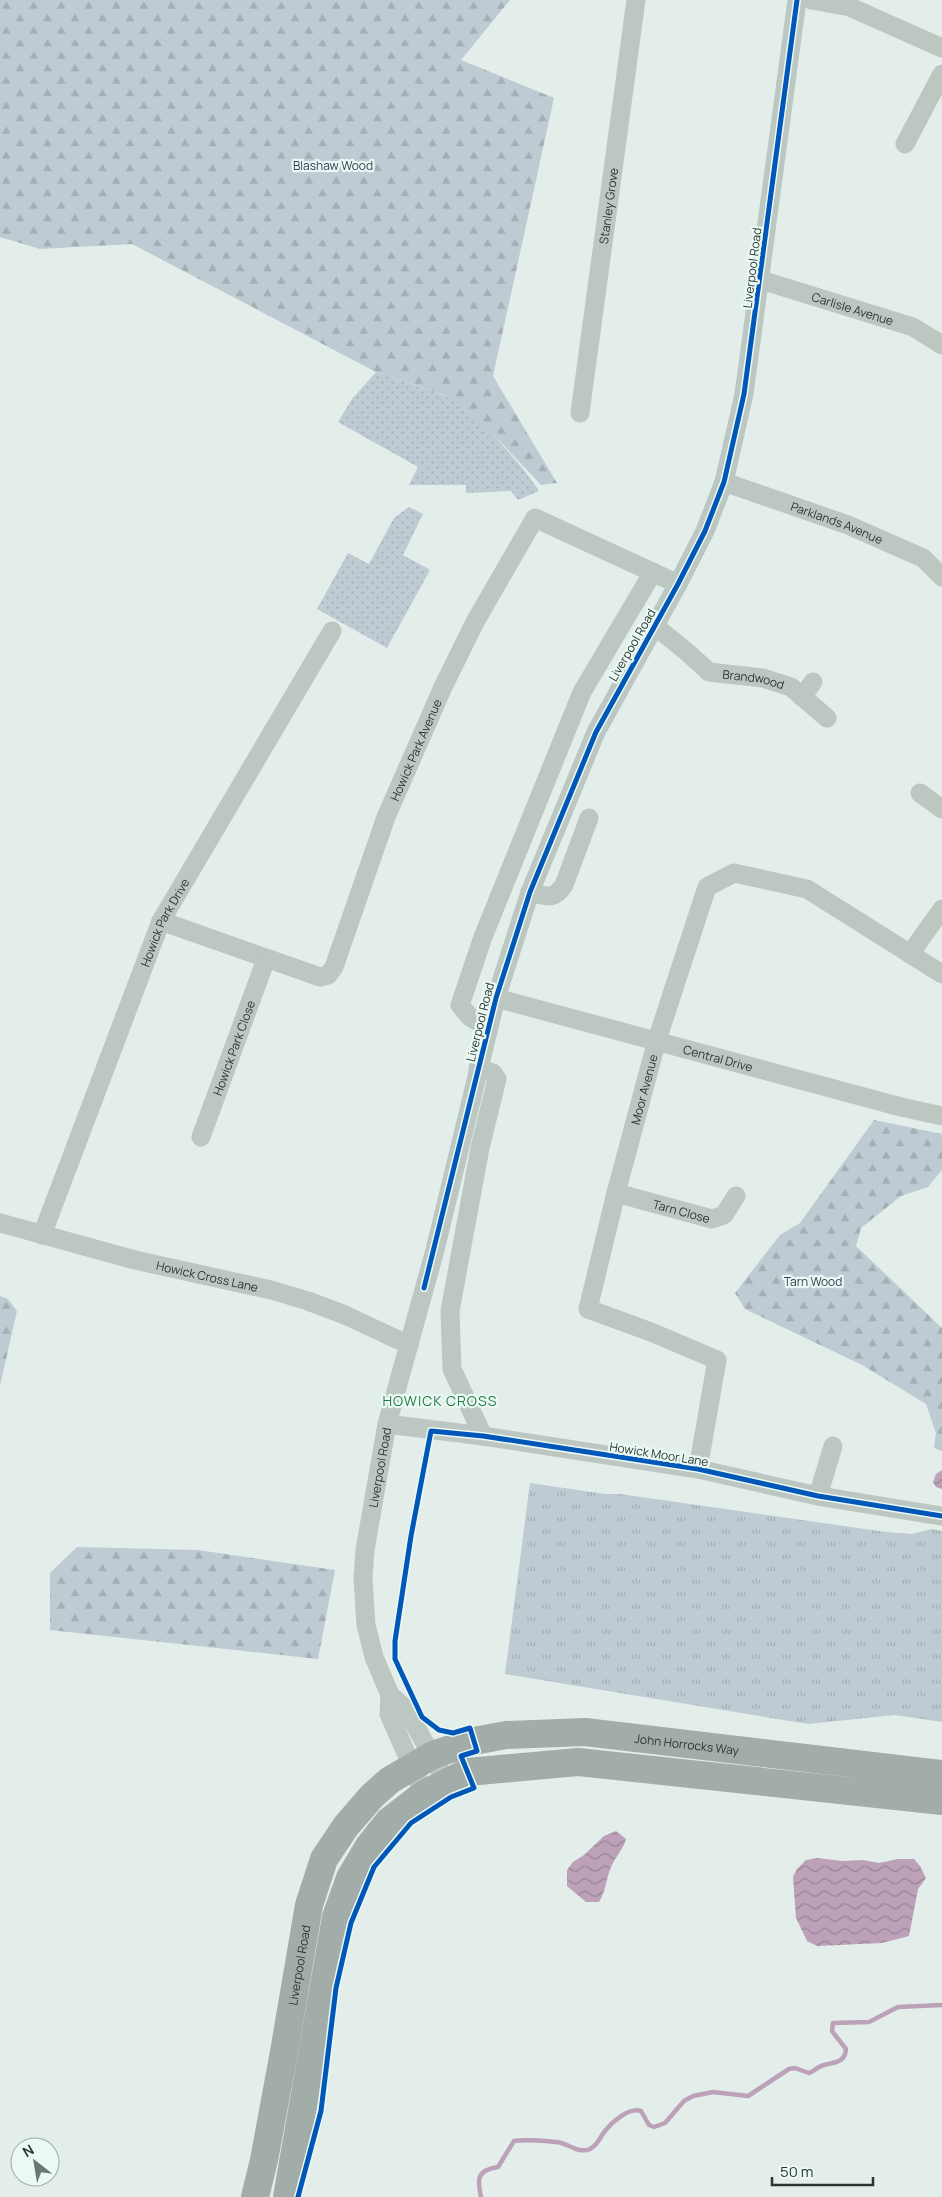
<svg xmlns="http://www.w3.org/2000/svg" width="942" height="2197" viewBox="0 0 942 2197" font-family="Manrope,sans-serif">
	<style>
		.grass { fill: url(#grass-dots) }
		.forest { fill: url(#forest-firs) }
		.park { fill: url(#park-tufts) }
		.water { fill: url(#water-waves) }
		.lines { fill: none; stroke-linecap: round; stroke-linejoin: round }
		.stream { stroke: #bca1b9; stroke-width: 4.5 }
		.minor { stroke: #bcc7c2; stroke-width: 19 }
		.highway { stroke: #a2aca9; stroke-width: 28 }
		.cycleway-casing { stroke: #ebf9f5; stroke-width: 8 }
		.cycleway { stroke: #0057b8; stroke-width: 5 }
		.labels { text-anchor: middle; dominant-baseline: central; stroke-width: 4.5; stroke-linejoin: round; paint-order: stroke }
		.park-label { font-size: 12px; fill: #304154; stroke: #ebf9f5 }
		.street-label { font-size: 12px; fill: #2a3730; stroke: #ebf9f5 }
		.neighbourhood-label { font-size: 14px; letter-spacing: 1px; fill: #287b47; stroke: #ebf9f5 }
	</style>
	<defs>
		<pattern id="grass-dots" width="8" height="8" patternUnits="userSpaceOnUse" patternTransform="scale(1.25)"><rect width="8" height="8" fill="#becbd2"/><path d="M2 2h.1M6 6h.1" fill="none" stroke="#a3afb5" stroke-width="1.8" stroke-linecap="round"/></pattern>
		<pattern id="forest-firs" width="22" height="20" patternUnits="userSpaceOnUse" patternTransform="scale(1.25)"><rect width="22" height="20" fill="#becbd2"/><path d="M5 1l3.5 6h-7zM16 11l3.5 6h-7z" fill="#a3afb5"/></pattern>
		<pattern id="park-tufts" width="24" height="20" patternUnits="userSpaceOnUse" patternTransform="scale(1.25)"><rect width="24" height="20" fill="#becbd2"/><path d="M3 7l-1-3M5 7V3M7 7l1-3M15 17l-1-3M17 17v-4M19 17l1-3" fill="none" stroke="#a3afb5"/></pattern>
		<pattern id="water-waves" width="16" height="10" patternUnits="userSpaceOnUse" patternTransform="scale(1.25)"><rect width="16" height="10" fill="#bca1b9"/><path d="M0 5q4-4 8 0t8 0" fill="none" stroke="#998497"/></pattern>
	</defs>
	<rect width="100%" height="100%" fill="#e3edea"/>
	<g class="grass">
		<polygon points="376,372 452,398 492,433 524,470 539,491 518,500 511,491 466,493 466,485 409,485 418,467 338,422 352,399"/>
		<polygon points="409,507 423,514 403,555 430,570 387,648 317,609 348,553 369,564 394,518"/>
	</g>
	<g class="forest">
		<polygon points="0,0 510,0 461,60 554,98 493,376 557,483 541,485 492,433 450,397 376,372 132,244 40,249 0,237"/>
		<polygon points="874,1120 942,1134 942,1170 928,1187 901,1196 861,1228 856,1246 942,1328 942,1451 934,1448 936,1433 926,1404 862,1365 745,1309 735,1293 780,1235 800,1223"/>
		<polygon points="0,1296 8,1299 17,1311 0,1386"/>
		<polygon points="77,1547 198,1550 335,1570 318,1659 50,1630 50,1573"/>
	</g>
	<polygon class="park" points="530,1483 605,1494 620,1494 886,1532 911,1534 932,1529 942,1531 942,1722 895,1715 808,1724 505,1674"/>
	<g class="water">
		<polygon points="942,1470 942,1489 936,1487 933,1482 936,1474"/>
		<path d="M616,1831L626,1839C623,1850 615,1857 611,1867C606,1879 606,1891 599,1902H586L567,1886V1870L573,1862L584,1855L604,1836Z"/>
		<polygon points="818,1858 842,1861 863,1860 879,1863 898,1859 914,1859 920,1866 926,1878 918,1889 909,1936 882,1943 817,1946 807,1941 796,1918 793,1877 797,1869 806,1860"/>
	</g>
	<g class="lines">
		<path class="stream" d="M481,2197C477,2179 477,2170 498,2167L514,2141C526,2139 545,2141 557,2142C570,2144 578,2154 590,2149C598,2145 600,2137 605,2131C612,2122 629,2107 641,2111L649,2125L654,2127L665,2123L684,2101L693,2096L713,2092L748,2096L789,2069L795,2068L809,2073C814,2071 819,2066 824,2065C835,2062 845,2063 846,2049L832,2031L833,2023L869,2022L898,2007L942,2005"/>
		<g class="minor">
			<polyline points="811,0 850,7 942,48"/>
			<polyline points="905,144 942,74"/>
			<path id="s1" d="M761,280L913,327L942,345"/>
			<path id="s2" d="M580,413L636,0"/>
			<path id="s3" d="M724,482L848,525L923,558L942,577"/>
			<path id="s4" d="M655,626L687,652L709,672L763,678L791,687L827,718"/>
			<polyline points="802,697 813,682"/>
			<polyline points="920,793 942,809"/>
			<path d="M530,892C547,896 553,901 564,885L589,818"/>
			<path id="s5" d="M161,921L320,977L328,975L334,967L386,817L443,687L475,622L535,518L678,584"/>
			<polyline points="910,954 942,909"/>
			<path id="s6" d="M496,998L901,1107L942,1116"/>
			<polyline points="488,1028 470,1017 460,1005 483,937 582,692 653,572"/>
			<polyline points="478,1068 493,1073 497,1079 480,1148 450,1311 452,1369 483,1436"/>
			<path id="s7" d="M201,1137L266,959"/>
			<path id="s8" d="M616,1193L712,1219L724,1215L736,1196"/>
			<path id="s9" d="M0,1223L135,1260L271,1290L308,1301L345,1315L409,1345"/>
			<path id="s10" d="M42,1235L161,921L332,631"/>
			<polyline points="387,1424 483,1436 698,1469 818,1496 942,1516"/>
			<path id="s11" d="M698,1469L717,1360L651,1332L588,1309L616,1193L657,1040L707,887L734,873L807,889L942,974"/>
			<polyline points="818,1496 833,1446"/>
			<polyline points="390,1695 389,1714 424,1794"/>
			<path id="s12" d="M447,1783L406,1709L390,1695L374,1657L366,1625L363,1578L365,1550L387,1424L435,1250L496,998L530,892L596,732L678,584L705,531L724,482L744,394L797,0"/>
		</g>
		<g class="highway">
			<path id="s13" d="M255,2197L264,2160L284,2052L309,1905L324,1859L346,1826L372,1796L390,1780L433,1755L474,1741L506,1735L585,1732L942,1774"/>
			<polyline points="287,2197 336,1917 350,1878 369,1846 389,1821 424,1794 468,1772 578,1762 942,1801"/>
		</g>
		<defs>
			<g id="cycleway">
				<polyline points="424,1288 496,998 530,892 596,732 678,584 705,531 724,482 744,394 797,0"/>
				<polyline points="298,2197 321,2111 336,1988 351,1923 374,1867 411,1823 451,1797 474,1788 461,1756 477,1751 470,1728 453,1733 439,1730 422,1717 395,1659 395,1641 411,1536 431,1431 483,1436 698,1469 818,1496 942,1516"/>
			</g>
		</defs>
		<use href="#cycleway" class="cycleway-casing"/>
		<use href="#cycleway" class="cycleway"/>
	</g>
	<g class="labels">
		<g class="park-label">
			<text x="333" y="165">Blashaw Wood</text>
			<text x="813" y="1281">Tarn Wood</text>
		</g>
		<g class="street-label">
			<text stroke="none"><textPath href="#s2" startOffset="209">Stanley Grove</textPath></text>
			<text transform="translate(752 268) rotate(-83)">Liverpool Road</text>
			<text stroke="none"><textPath href="#s1" startOffset="96">Carlisle Avenue</textPath></text>
			<text stroke="none"><textPath href="#s3" startOffset="120">Parklands Avenue</textPath></text>
			<text transform="translate(632 645) rotate(-60)">Liverpool Road</text>
			<text stroke="none"><textPath href="#s4" startOffset="116">Brandwood</textPath></text>
			<text stroke="none"><textPath href="#s5" startOffset="419">Howick Park Avenue</textPath></text>
			<text stroke="none"><textPath href="#s10" startOffset="336">Howick Park Drive</textPath></text>
			<text transform="translate(480 1022) rotate(-76)">Liverpool Road</text>
			<text stroke="none"><textPath href="#s7" startOffset="95">Howick Park Close</textPath></text>
			<text stroke="none"><textPath href="#s6" startOffset="230">Central Drive</textPath></text>
			<text stroke="none"><textPath href="#s11" startOffset="476">Moor Avenue</textPath></text>
			<text stroke="none"><textPath href="#s8" startOffset="68">Tarn Close</textPath></text>
			<text stroke="none"><textPath href="#s9" startOffset="214">Howick Cross Lane</textPath></text>
			<text transform="translate(659 1454) rotate(9)">Howick Moor Lane</text>
			<text stroke="none"><textPath href="#s12" startOffset="339">Liverpool Road</textPath></text>
			<text stroke="none"><textPath href="#s13" startOffset="756">John Horrocks Way</textPath></text>
			<text stroke="none"><textPath href="#s13" startOffset="236">Liverpool Road</textPath></text>
		</g>
		<g class="neighbourhood-label">
			<text x="440" y="1400">HOWICK CROSS</text>
		</g>
	</g>
	<g transform="translate(35 2162) rotate(329)"><circle r="24" fill="#ebf9f5" stroke="#9eaba6"/>
	<path d="M0-4L9 19L0 12L-9 19Z" fill="#6b7771"/>
	<text y="-8" font-size="14" font-weight="bold" text-anchor="middle" fill="#2a3730">N</text>
	</g>
	<path d="M772 2177v8h101v-8" fill="none" stroke="#2a3730" stroke-width="2.5"/>
	<text x="780" y="2177" font-size="15" fill="#2a3730" stroke="#ebf9f5" stroke-width="4" paint-order="stroke">50 m</text>
</svg>
